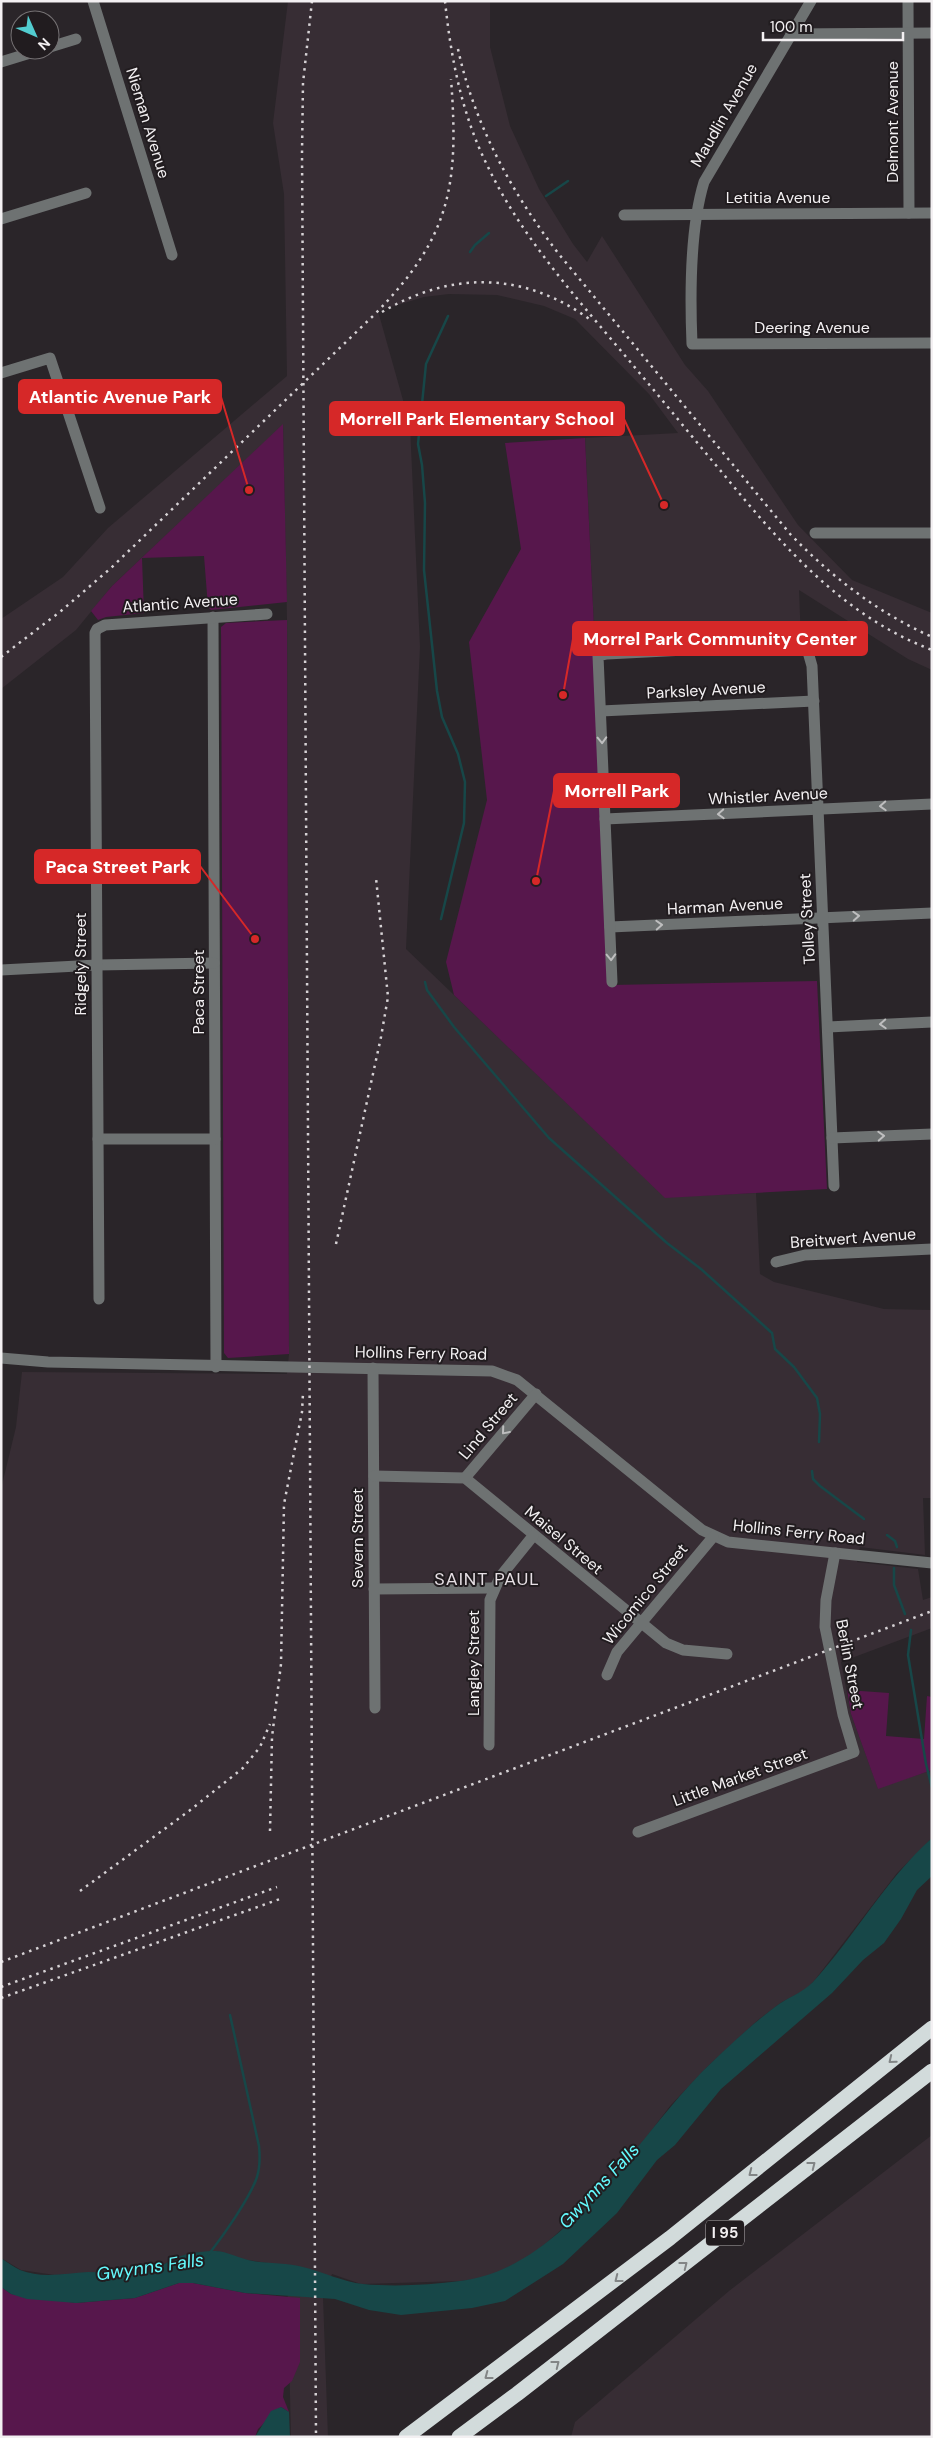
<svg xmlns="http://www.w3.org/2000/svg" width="933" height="2438" viewBox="0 0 933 2438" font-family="'DM Sans',sans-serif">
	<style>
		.built { fill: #372d34 }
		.green { fill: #57174c }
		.water { fill: #174748 }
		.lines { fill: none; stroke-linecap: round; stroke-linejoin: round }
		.stream { stroke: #174748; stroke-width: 2.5 }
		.minor { stroke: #6e7272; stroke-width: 11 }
		.highway { stroke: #d2dbdb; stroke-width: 15 }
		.rail { stroke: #d6d2d5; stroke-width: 2.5; stroke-dasharray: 2.5 5; stroke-linecap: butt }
		.oneway { stroke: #bebebf }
		.oneway2 { stroke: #828586 }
		.labels { text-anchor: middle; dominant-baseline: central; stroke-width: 4; stroke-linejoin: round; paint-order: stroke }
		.shield { fill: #211c1f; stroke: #b4b0b3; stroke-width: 1 }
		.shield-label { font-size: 15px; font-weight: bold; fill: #f3f0f2 }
		.street-label { font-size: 16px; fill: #f3f0f2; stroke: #211c1f }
		.neighbourhood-label { font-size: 18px; letter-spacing: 1px; fill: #e6dfe4; stroke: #211c1f }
		.water-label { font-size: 18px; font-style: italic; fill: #64fafe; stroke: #211c1f }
		.leader { fill: none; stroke: #d62828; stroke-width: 2 }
		.callout-dot { fill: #d62828; stroke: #211c1f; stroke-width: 2 }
		.callout { fill: #d62828; stroke: #d62828; stroke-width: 2 }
		.callout-label { font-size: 18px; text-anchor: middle; font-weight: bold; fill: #fff }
	</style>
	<rect width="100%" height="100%" fill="#2a2529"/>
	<g class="built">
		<polygon points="288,1 490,1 490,47 510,126 539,189 573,244 587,262 602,236 685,365 708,391 798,525 852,580 932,613 932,670 908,659 799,590 801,641 595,649 585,438 678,433 649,394 575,319 544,306 497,295 449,294 424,297 378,311 410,425 420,647 406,949 665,1197 756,1193 760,1274 774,1282 884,1309 932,1310 932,1498 923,1498 925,1555 860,1547 857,1562 918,1569 923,1600 932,1597 932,1628 841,1662 851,1714 878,1788 932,1770 932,1838 897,1873 814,1981 805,1990 782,2002 758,2020 707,2067 670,2106 645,2139 587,2207 536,2252 502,2271 487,2277 461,2281 361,2284 332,2274 323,2297 328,2437 291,2437 287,2266 241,2259 218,2251 195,2253 178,2257 151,2271 55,2275 21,2270 1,2258 1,1489 16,1427 22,1372 287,1374 289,1354 287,620 283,425 112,586 76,630 1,689 1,619 63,577 108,528 287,376 284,194 273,123"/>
		<polygon points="932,2135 932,2437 571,2437 575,2422 729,2291"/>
	</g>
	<g class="green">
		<polygon points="283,424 287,602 211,610 208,607 204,556 142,558 144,613 106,617 98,620 91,611 112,586"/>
		<polygon points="585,438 611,985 817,981 827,1189 665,1198 454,995 446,962 487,800 469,642 521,549 505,443"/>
		<polygon points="287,620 289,1354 228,1358 224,1353 221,627 226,623"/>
		<polygon points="847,1690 889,1693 886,1736 924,1739 927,1696 932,1697 932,1770 878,1789 851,1714"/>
		<polygon points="179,2283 193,2283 245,2293 300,2298 300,2362 292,2381 284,2388 283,2397 289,2412 281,2407 258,2429 255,2437 1,2437 1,2287 11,2294 76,2303 135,2298"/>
	</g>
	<g class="water">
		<path d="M932,1838V1876L917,1890L901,1919L884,1943L863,1960L832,1993L721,2089L675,2145L657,2160L617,2213L563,2264L505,2301L472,2308L401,2315L369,2310L335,2299L245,2293L193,2283H179L135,2298L76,2303L27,2299L11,2294L1,2287V2258C7,2262 14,2267 20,2270C42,2279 66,2273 88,2272C108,2272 131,2276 150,2271C159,2268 167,2262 176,2258C187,2253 202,2251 215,2251C227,2251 240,2259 253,2261C268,2263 289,2263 303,2267C323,2272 344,2282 363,2284C394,2287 429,2285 460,2281C566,2269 636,2136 707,2067C729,2046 751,2025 775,2007C788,1997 801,1994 813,1982C855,1936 885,1880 932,1838Z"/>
		<polygon points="281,2407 289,2412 290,2437 255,2437 271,2411"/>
	</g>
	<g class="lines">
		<g class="stream">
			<polyline points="546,196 568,181"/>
			<polyline points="470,252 475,245 489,233"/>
			<polyline points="441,919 464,823 465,782 458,754 442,717 437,691 424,570 425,503 422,465 418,444 426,364 448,316"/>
			<polyline points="425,982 427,990 454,1027 549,1138 667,1243 701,1269 772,1333 775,1349 794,1367 817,1398 820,1414 819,1442"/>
			<polyline points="812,1471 813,1479 820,1486 864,1519"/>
			<polyline points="887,1535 895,1541 897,1547"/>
			<polyline points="894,1568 894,1585 905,1614"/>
			<polyline points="911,1630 908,1655 926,1764 932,1788"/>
			<path d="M209,2254C223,2236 250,2198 257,2177C260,2167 260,2156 259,2146L230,2015"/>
		</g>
		<g class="minor">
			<polyline points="93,1 172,255"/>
			<path d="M811,1L704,182C690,228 690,296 692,344L932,343"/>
			<polyline points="908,1 909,213"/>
			<polyline points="791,34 932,33"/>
			<polyline points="50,47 76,39"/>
			<polyline points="1,62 40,50"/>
			<polyline points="624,215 932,213"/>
			<polyline points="1,219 86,193"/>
			<polyline points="1,373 50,358 100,508"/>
			<polyline points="815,533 932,533"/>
			<polyline points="213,617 216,1367"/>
			<polyline points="601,711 814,701"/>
			<polyline points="605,819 932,804"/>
			<polyline points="610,927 932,913"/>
			<polyline points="1,970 97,965 214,963"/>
			<polyline points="612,982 598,656 607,654 781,645 793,646 808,652 812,666 834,1186"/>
			<polyline points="828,1027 932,1022"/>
			<polyline points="832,1138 932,1134"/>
			<polyline points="98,1139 215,1139"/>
			<polyline points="776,1262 805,1255 932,1249"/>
			<polyline points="99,1299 95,633 97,629 105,625 267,614"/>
			<polyline points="1,1358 48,1362 492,1371 517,1380 702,1530 728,1542 932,1563"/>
			<polyline points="373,1368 375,1708"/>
			<polyline points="374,1476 465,1478 666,1643 683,1650 727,1654"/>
			<polyline points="465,1478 536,1394"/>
			<polyline points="374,1589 493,1588"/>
			<polyline points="607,1675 617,1652 713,1537"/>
			<polyline points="489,1745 490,1600 500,1577 533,1536"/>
			<polyline points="638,1832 854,1752 843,1715 825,1627 826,1600 835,1553"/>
		</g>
		<g class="highway">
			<polyline points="406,2437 670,2238 932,2028"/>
			<polyline points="459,2437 517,2394 932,2071"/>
		</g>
		<g class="rail">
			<polyline points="312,1 303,83 302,153 316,2437"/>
			<path d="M445,1C451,59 462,115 488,167C524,242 584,306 637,370C665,403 692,437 720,470C780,543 841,615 932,650"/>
			<path d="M458,49C474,124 512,193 558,253L791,535C833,578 877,612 932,637"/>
			<path d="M382,312C453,270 526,272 592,321"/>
			<path d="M1,657L61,611L111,568L374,315C451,237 459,185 451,79"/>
			<polyline points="336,1244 381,1037 388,997 376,878"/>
			<polyline points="270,1831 272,1737 281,1664 284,1504 302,1412 303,1393"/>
			<polyline points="80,1891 189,1811 243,1768 260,1747 270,1724"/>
			<polyline points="1,1962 932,1611"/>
			<polyline points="1,1987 277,1887"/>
			<polyline points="1,1998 280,1899"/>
		</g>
	</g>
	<defs><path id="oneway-chevron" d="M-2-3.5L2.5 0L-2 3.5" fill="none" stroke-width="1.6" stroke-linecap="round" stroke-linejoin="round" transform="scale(1.25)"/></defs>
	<g class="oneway">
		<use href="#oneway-chevron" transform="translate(602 740) rotate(88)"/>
		<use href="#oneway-chevron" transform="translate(883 806) rotate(177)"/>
		<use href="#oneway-chevron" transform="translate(721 814) rotate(177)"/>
		<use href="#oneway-chevron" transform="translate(856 916) rotate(-3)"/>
		<use href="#oneway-chevron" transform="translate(659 925) rotate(-3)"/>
		<use href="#oneway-chevron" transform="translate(611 957) rotate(88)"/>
		<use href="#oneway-chevron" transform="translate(883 1024) rotate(177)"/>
		<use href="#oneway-chevron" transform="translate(881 1136) rotate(-3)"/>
		<use href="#oneway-chevron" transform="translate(505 1431) rotate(130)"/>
	</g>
	<g class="oneway2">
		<use href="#oneway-chevron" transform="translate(892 2060) rotate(141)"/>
		<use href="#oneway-chevron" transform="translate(812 2165) rotate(-38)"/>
		<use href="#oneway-chevron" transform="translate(752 2173) rotate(142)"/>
		<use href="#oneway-chevron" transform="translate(684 2265) rotate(-38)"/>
		<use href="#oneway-chevron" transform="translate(618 2279) rotate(142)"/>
		<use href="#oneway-chevron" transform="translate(556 2364) rotate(-38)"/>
		<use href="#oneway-chevron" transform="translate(488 2376) rotate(143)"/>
	</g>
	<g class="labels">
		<rect class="shield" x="706" y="2220.5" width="38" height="25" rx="4"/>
		<g class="shield-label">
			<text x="725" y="2233">I 95</text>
		</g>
		<g class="street-label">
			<text transform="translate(724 115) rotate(-60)">Maudlin Avenue</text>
			<text transform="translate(892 122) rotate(-90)">Delmont Avenue</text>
			<text transform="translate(148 123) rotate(73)">Nieman Avenue</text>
			<text x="778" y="197">Letitia Avenue</text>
			<text x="812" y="327">Deering Avenue</text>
			<text transform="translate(180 603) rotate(-4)">Atlantic Avenue</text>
			<text transform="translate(706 690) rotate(-3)">Parksley Avenue</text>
			<text transform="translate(768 796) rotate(-3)">Whistler Avenue</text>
			<text transform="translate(725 906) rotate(-3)">Harman Avenue</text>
			<text transform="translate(807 919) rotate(-93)">Tolley Street</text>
			<text transform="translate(80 964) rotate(-90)">Ridgely Street</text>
			<text transform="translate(198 992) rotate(-90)">Paca Street</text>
			<text transform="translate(853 1238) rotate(-4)">Breitwert Avenue</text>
			<text transform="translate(421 1353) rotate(1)">Hollins Ferry Road</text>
			<text transform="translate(488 1426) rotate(-50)">Lind Street</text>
			<text transform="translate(799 1532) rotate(6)">Hollins Ferry Road</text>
			<text transform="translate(357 1538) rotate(-90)">Severn Street</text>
			<text transform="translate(564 1540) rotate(40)">Maisel Street</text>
			<text transform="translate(645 1594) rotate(-51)">Wicomico Street</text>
			<text transform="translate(473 1663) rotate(-90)">Langley Street</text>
			<text transform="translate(850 1664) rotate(79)">Berlin Street</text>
			<text transform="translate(740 1777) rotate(-20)">Little Market Street</text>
		</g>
		<g class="neighbourhood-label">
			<text x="487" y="1579">SAINT PAUL</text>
		</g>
		<g class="water-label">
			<text transform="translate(599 2186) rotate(-47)">Gwynns Falls</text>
			<text transform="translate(150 2267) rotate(-8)">Gwynns Falls</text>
		</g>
	</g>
	<path class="leader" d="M249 490L221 397M664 505L624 419M563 695L573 639M536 881L554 791M255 939L200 866"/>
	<g class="callout-dot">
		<circle cx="249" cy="490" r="5"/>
		<circle cx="664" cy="505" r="5"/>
		<circle cx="563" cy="695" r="5"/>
		<circle cx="536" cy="881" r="5"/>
		<circle cx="255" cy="939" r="5"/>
	</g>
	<g class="callout">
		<rect x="19" y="380" width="202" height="33" rx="5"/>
		<rect x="330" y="402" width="294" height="33" rx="5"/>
		<rect x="573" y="622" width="294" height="33" rx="5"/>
		<rect x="554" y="774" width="125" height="33" rx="5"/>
		<rect x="35" y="850" width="165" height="33" rx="5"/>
	</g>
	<g class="callout-label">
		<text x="120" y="403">Atlantic Avenue Park</text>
		<text x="477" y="425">Morrell Park Elementary School</text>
		<text x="720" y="645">Morrel Park Community Center</text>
		<text x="617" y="797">Morrell Park</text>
		<text x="118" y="873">Paca Street Park</text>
	</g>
	<rect width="933" height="2438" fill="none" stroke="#f3f0f2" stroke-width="5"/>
	<g transform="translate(35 35) rotate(135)"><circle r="24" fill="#211c1f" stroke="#757173"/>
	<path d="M0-4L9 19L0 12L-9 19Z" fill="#52cdd0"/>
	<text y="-8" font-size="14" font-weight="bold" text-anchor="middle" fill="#f3f0f2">N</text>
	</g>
	<path d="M763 32v8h140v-8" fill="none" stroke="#f3f0f2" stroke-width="2.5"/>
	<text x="770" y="32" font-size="15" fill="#f3f0f2" stroke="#211c1f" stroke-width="4" paint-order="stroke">100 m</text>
</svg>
